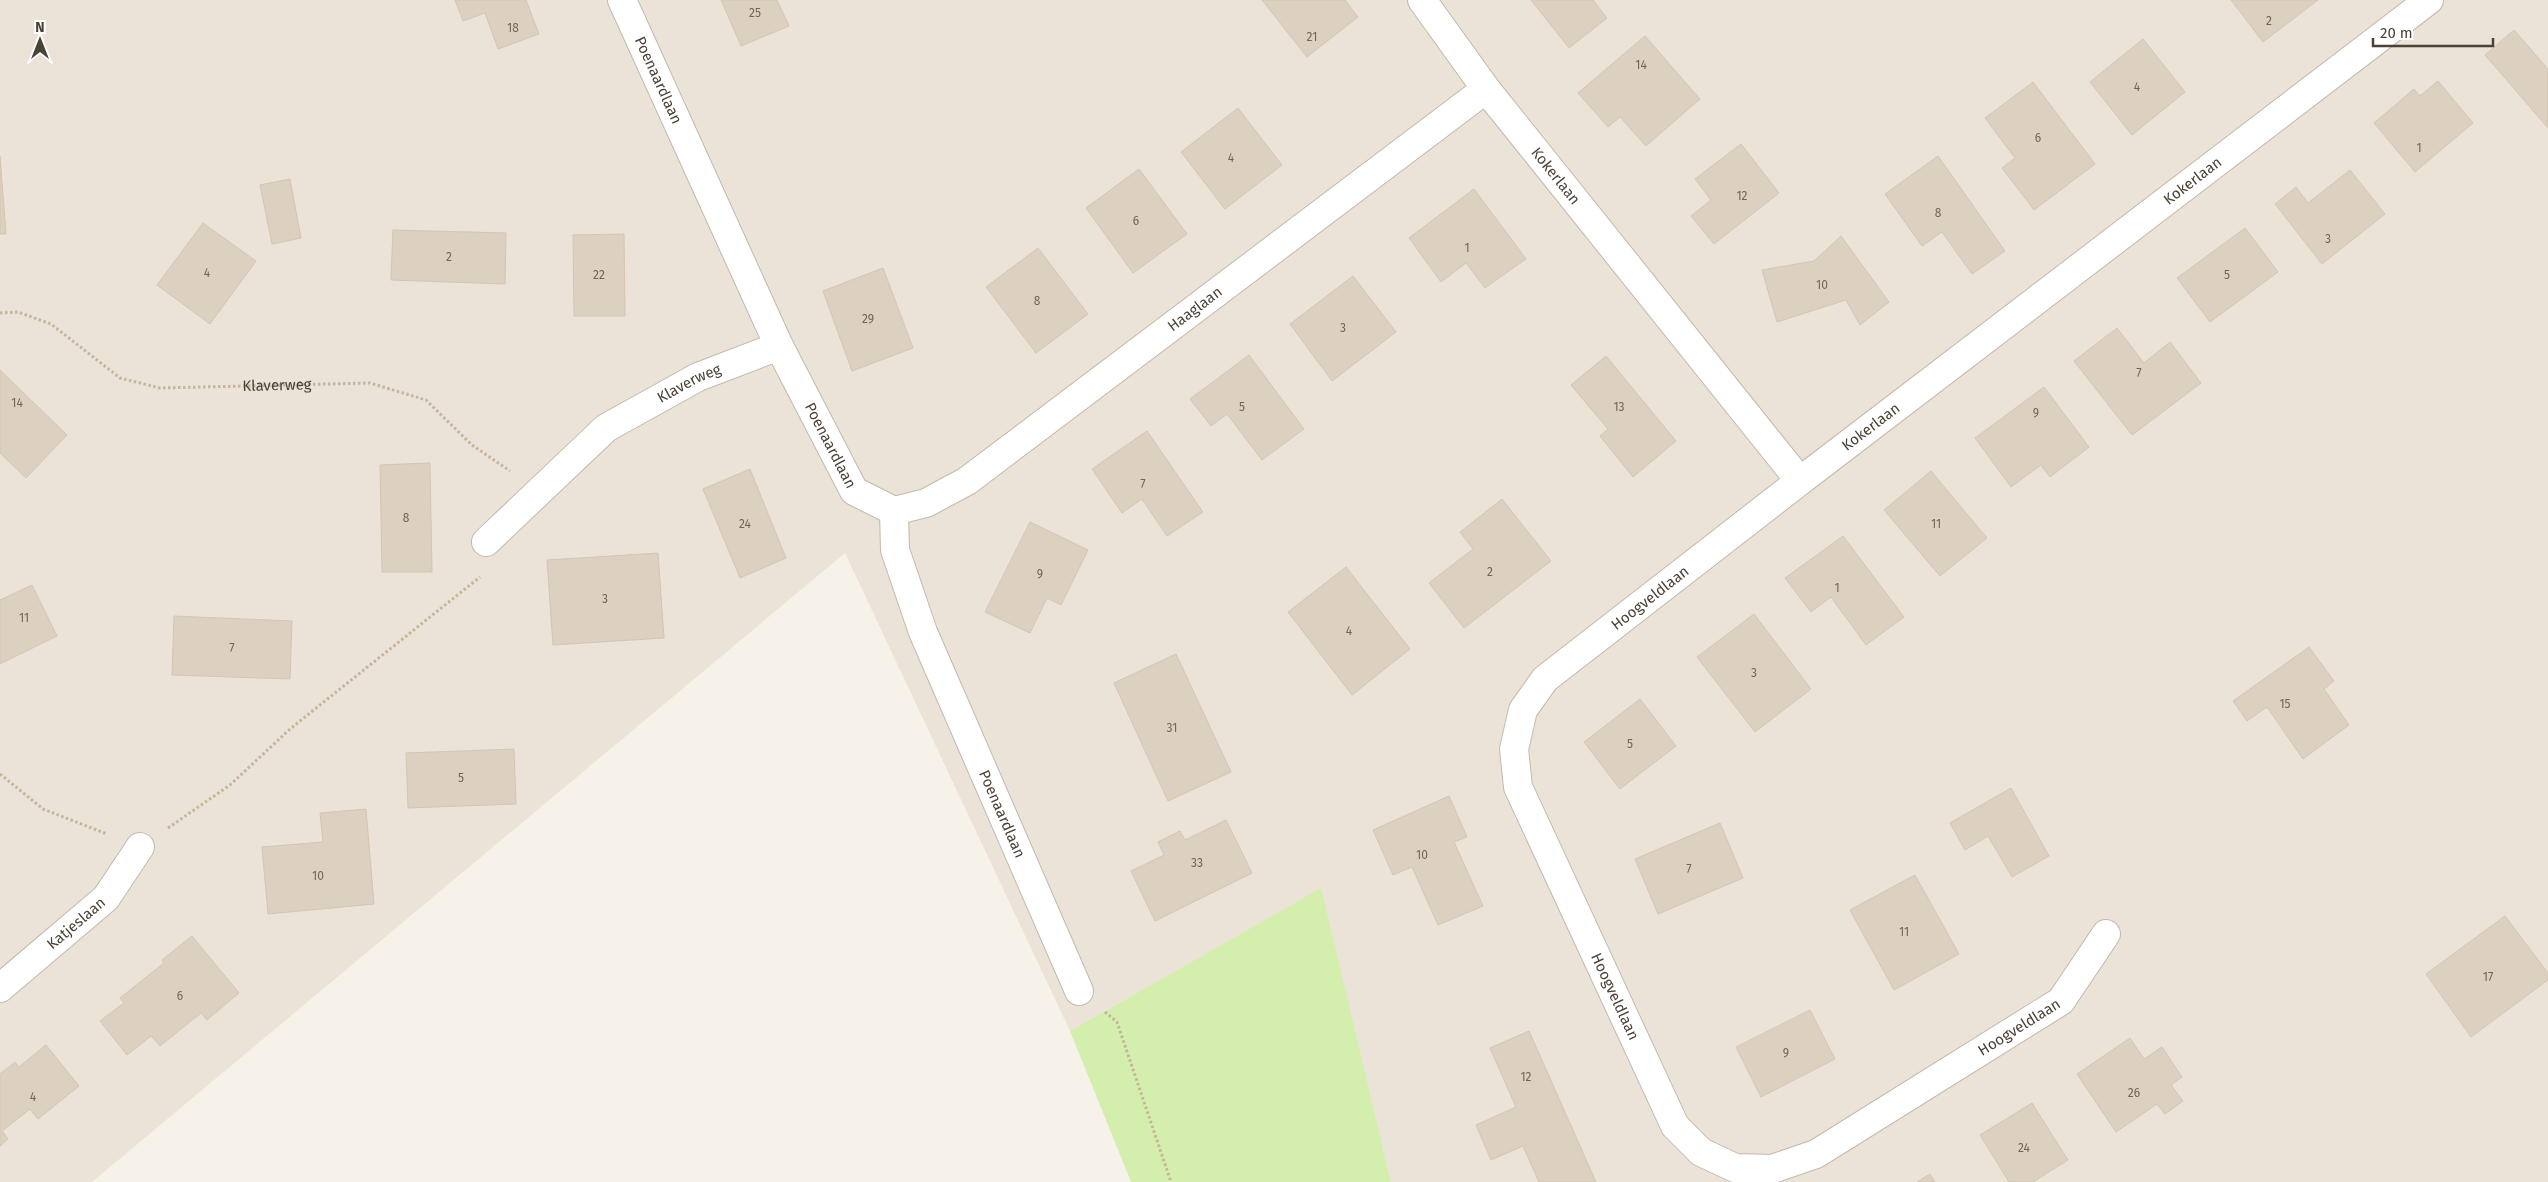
<svg xmlns="http://www.w3.org/2000/svg" width="2548" height="1182" viewBox="0 0 2548 1182" font-family="'Fira Sans',sans-serif">
	<style>
		.residential { fill: #ebe3d7 }
		.green { fill: #d4eeae }
		.building { fill: #dcd0c0; stroke: #d5c5b0 }
		.lines { fill: none; stroke-linecap: round; stroke-linejoin: round }
		.minor-casing { stroke: #c3b9ab; stroke-width: 30 }
		.path { stroke: #c6b59a; stroke-width: 3; stroke-dasharray: 2.5 2.5; stroke-linecap: butt }
		.minor { stroke: #fff; stroke-width: 28 }
		.labels { text-anchor: middle; dominant-baseline: central; stroke-width: 4; stroke-linejoin: round; paint-order: stroke }
		.number-label { font-size: 12px; fill: #6f6658 }
		.street-label { font-size: 15px; fill: #4b4236; stroke: #fff }
	</style>
	<rect width="100%" height="100%" fill="#f6f2e9"/>
	<polygon class="residential" points="0,0 2548,0 2548,1182 1391,1182 1320,889 1070,1031 845,553 92,1182 0,1182"/>
	<polygon class="green" points="1321,888 1391,1182 1131,1182 1070,1031"/>
	<g class="building">
		<polygon points="455,0 526,0 539,34 498,49 485,13 463,21"/>
		<polygon points="721,0 777,0 789,26 741,46"/>
		<polygon points="1262,0 1345,0 1358,17 1307,57"/>
		<polygon points="1531,0 1593,0 1607,18 1569,48"/>
		<polygon points="2231,0 2318,0 2263,42"/>
		<polygon points="2514,30 2548,69 2548,128 2485,55"/>
		<polygon points="1645,36 1700,99 1646,146 1620,117 1608,127 1578,93"/>
		<polygon points="2143,39 2185,92 2132,135 2090,82"/>
		<polygon points="2438,81 2473,123 2415,172 2374,123 2414,89 2420,96"/>
		<polygon points="2033,82 2095,164 2034,210 2002,168 2015,158 1985,118"/>
		<polygon points="1238,108 1282,165 1225,209 1181,152"/>
		<polygon points="1741,144 1779,193 1714,244 1691,216 1711,200 1695,179"/>
		<polygon points="0,156 6,234 0,234"/>
		<polygon points="1938,156 2005,251 1972,274 1942,232 1922,246 1885,194"/>
		<polygon points="1139,169 1187,234 1133,273 1086,208"/>
		<polygon points="2350,170 2385,214 2322,264 2275,204 2296,187 2308,203"/>
		<polygon points="290,179 301,238 272,244 260,185"/>
		<polygon points="1474,189 1526,259 1485,288 1466,263 1441,282 1409,238"/>
		<polygon points="203,223 256,261 210,324 157,285"/>
		<polygon points="2245,228 2278,272 2210,322 2177,278"/>
		<polygon points="393,230 506,233 505,284 391,280"/>
		<polygon points="624,234 625,316 574,316 573,235"/>
		<polygon points="1841,236 1889,302 1860,325 1846,300 1777,322 1762,270 1814,261"/>
		<polygon points="1038,248 1088,314 1036,353 986,287"/>
		<polygon points="883,268 913,348 852,371 823,291"/>
		<polygon points="1353,276 1396,332 1332,381 1290,324"/>
		<polygon points="2117,328 2144,363 2170,342 2201,383 2132,435 2074,361"/>
		<polygon points="1249,355 1304,429 1262,460 1227,414 1211,426 1190,399"/>
		<polygon points="1606,356 1676,441 1633,477 1600,436 1608,429 1571,385"/>
		<polygon points="0,370 67,435 26,478 0,453"/>
		<polygon points="2044,387 2089,447 2050,477 2041,465 2011,487 1975,438"/>
		<polygon points="1147,431 1203,512 1167,536 1142,499 1122,513 1092,469"/>
		<polygon points="430,463 432,572 382,572 380,465"/>
		<polygon points="750,469 786,558 740,578 703,489"/>
		<polygon points="1931,471 1987,538 1940,576 1884,510"/>
		<polygon points="1502,499 1551,561 1464,628 1429,583 1473,549 1460,532"/>
		<polygon points="1030,522 1088,550 1061,605 1047,598 1030,633 985,612"/>
		<polygon points="1843,536 1904,617 1866,645 1831,597 1811,612 1785,578"/>
		<polygon points="658,553 664,638 553,645 547,560"/>
		<polygon points="1346,567 1410,649 1352,695 1288,612"/>
		<polygon points="32,585 57,636 0,664 0,600"/>
		<polygon points="1754,614 1811,689 1755,732 1697,657"/>
		<polygon points="174,616 292,621 290,679 172,675"/>
		<polygon points="2309,647 2334,681 2324,689 2349,725 2303,759 2267,707 2247,721 2233,701"/>
		<polygon points="1176,654 1231,772 1168,801 1114,683"/>
		<polygon points="1640,699 1676,746 1620,789 1584,742"/>
		<polygon points="514,749 516,804 408,808 406,753"/>
		<polygon points="2011,788 2049,856 2012,877 1988,836 1965,850 1950,823"/>
		<polygon points="1449,796 1467,837 1454,842 1483,906 1438,925 1412,867 1393,875 1373,830"/>
		<polygon points="366,809 374,904 268,914 262,847 323,842 320,813"/>
		<polygon points="1226,820 1252,873 1155,921 1131,871 1164,855 1158,842 1180,831 1185,840"/>
		<polygon points="1720,823 1743,878 1658,914 1635,859"/>
		<polygon points="1915,875 1959,954 1894,990 1850,910"/>
		<polygon points="2505,916 2548,973 2548,980 2471,1037 2426,974"/>
		<polygon points="192,936 239,993 207,1020 201,1013 160,1046 151,1036 127,1055 100,1021 124,1003 120,998 164,963 162,960"/>
		<polygon points="1810,1010 1835,1059 1761,1097 1736,1047"/>
		<polygon points="1529,1031 1596,1182 1539,1182 1523,1146 1491,1160 1476,1125 1516,1107 1490,1048"/>
		<polygon points="2130,1038 2144,1059 2162,1047 2182,1077 2171,1085 2183,1101 2165,1114 2157,1104 2116,1132 2077,1074"/>
		<polygon points="46,1045 79,1086 38,1119 30,1109 2,1131 8,1139 0,1146 0,1074 15,1062 19,1067"/>
		<polygon points="2032,1103 2068,1160 2033,1182 2009,1182 1980,1135"/>
		<polygon points="1930,1174 1935,1182 1917,1182"/>
	</g>
	<g class="lines">
		<defs>
			<g id="minor">
				<path id="s2" d="M622,0L779,346L854,491L894,511L895,550L923,632L1079,991"/>
				<path id="s3" d="M1422,0L1486,89L1800,481L2429,0"/>
				<path id="s4" d="M1800,481L1545,679L1523,710L1514,749L1518,787L1675,1126L1701,1152L1735,1168L1772,1169L1816,1154L2061,1001L2106,934"/>
				<path id="s5" d="M894,511L926,503L967,481L1486,89"/>
				<path id="s6" d="M486,542L606,428L698,377L779,346"/>
				<path id="s7" d="M0,988L106,898L140,847"/>
			</g>
		</defs>
		<use href="#minor" class="minor-casing"/>
		<g class="path">
			<path id="s1" d="M0,313L18,312L51,324L120,378L160,388L370,383L426,400L472,445L510,471"/>
			<polyline points="0,774 43,809 107,834"/>
			<polyline points="168,828 230,785 290,729 480,577"/>
			<polyline points="1105,1012 1117,1022 1171,1182"/>
		</g>
		<use href="#minor" class="minor"/>
	</g>
	<g class="labels">
		<g class="number-label">
			<text x="755" y="13">25</text>
			<text x="2269" y="21">2</text>
			<text x="513" y="28">18</text>
			<text x="1312" y="37">21</text>
			<text x="1641" y="65">14</text>
			<text x="2137" y="87">4</text>
			<text x="2038" y="138">6</text>
			<text x="2419" y="148">1</text>
			<text x="1231" y="158">4</text>
			<text x="1742" y="196">12</text>
			<text x="1938" y="213">8</text>
			<text x="1136" y="221">6</text>
			<text x="2328" y="239">3</text>
			<text x="1467" y="248">1</text>
			<text x="449" y="257">2</text>
			<text x="207" y="273">4</text>
			<text x="599" y="275">22</text>
			<text x="2227" y="275">5</text>
			<text x="1822" y="285">10</text>
			<text x="1037" y="301">8</text>
			<text x="868" y="319">29</text>
			<text x="1343" y="328">3</text>
			<text x="2139" y="373">7</text>
			<text x="17" y="403">14</text>
			<text x="1242" y="407">5</text>
			<text x="1619" y="407">13</text>
			<text x="2036" y="413">9</text>
			<text x="1143" y="484">7</text>
			<text x="406" y="518">8</text>
			<text x="745" y="524">24</text>
			<text x="1936" y="524">11</text>
			<text x="1490" y="572">2</text>
			<text x="1040" y="574">9</text>
			<text x="1837" y="588">1</text>
			<text x="605" y="599">3</text>
			<text x="24" y="618">11</text>
			<text x="1349" y="631">4</text>
			<text x="232" y="648">7</text>
			<text x="1754" y="673">3</text>
			<text x="2285" y="704">15</text>
			<text x="1172" y="728">31</text>
			<text x="1630" y="744">5</text>
			<text x="461" y="778">5</text>
			<text x="1422" y="855">10</text>
			<text x="1197" y="863">33</text>
			<text x="1689" y="869">7</text>
			<text x="318" y="876">10</text>
			<text x="1904" y="932">11</text>
			<text x="2488" y="977">17</text>
			<text x="180" y="996">6</text>
			<text x="1786" y="1053">9</text>
			<text x="1526" y="1077">12</text>
			<text x="2134" y="1093">26</text>
			<text x="33" y="1097">4</text>
			<text x="2024" y="1148">24</text>
		</g>
		<g class="street-label">
			<text stroke="none"><textPath href="#s2" startOffset="88">Poenaardlaan</textPath></text>
			<text stroke="none"><textPath href="#s3" startOffset="221">Kokerlaan</textPath></text>
			<text stroke="none"><textPath href="#s3" startOffset="1106">Kokerlaan</textPath></text>
			<text stroke="none"><textPath href="#s5" startOffset="365">Haaglaan</textPath></text>
			<text stroke="none"><textPath href="#s6" startOffset="260">Klaverweg</textPath></text>
			<text stroke="none"><textPath href="#s1" startOffset="299">Klaverweg</textPath></text>
			<text stroke="none"><textPath href="#s3" startOffset="701">Kokerlaan</textPath></text>
			<text stroke="none"><textPath href="#s2" startOffset="492">Poenaardlaan</textPath></text>
			<text transform="translate(1650 598) rotate(-38)">Hoogveldlaan</text>
			<text stroke="none"><textPath href="#s2" startOffset="912">Poenaardlaan</textPath></text>
			<text stroke="none"><textPath href="#s7" startOffset="100">Katjeslaan</textPath></text>
			<text stroke="none"><textPath href="#s4" startOffset="670">Hoogveldlaan</textPath></text>
			<text stroke="none"><textPath href="#s4" startOffset="1210">Hoogveldlaan</textPath></text>
		</g>
	</g>
	<g transform="translate(40 40)" stroke="#ffffff" stroke-width="4" paint-order="stroke">
	<path d="M0-4L9 19L0 12L-9 19Z" fill="#4b4236"/>
	<text y="-8" font-size="14" font-weight="bold" text-anchor="middle" fill="#4b4236">N</text>
	</g>
	<path d="M2373 38v8h120v-8" fill="none" stroke="#4b4236" stroke-width="2.5"/>
	<text x="2380" y="38" font-size="15" fill="#4b4236" stroke="#ffffff" stroke-width="4" paint-order="stroke">20 m</text>
</svg>
